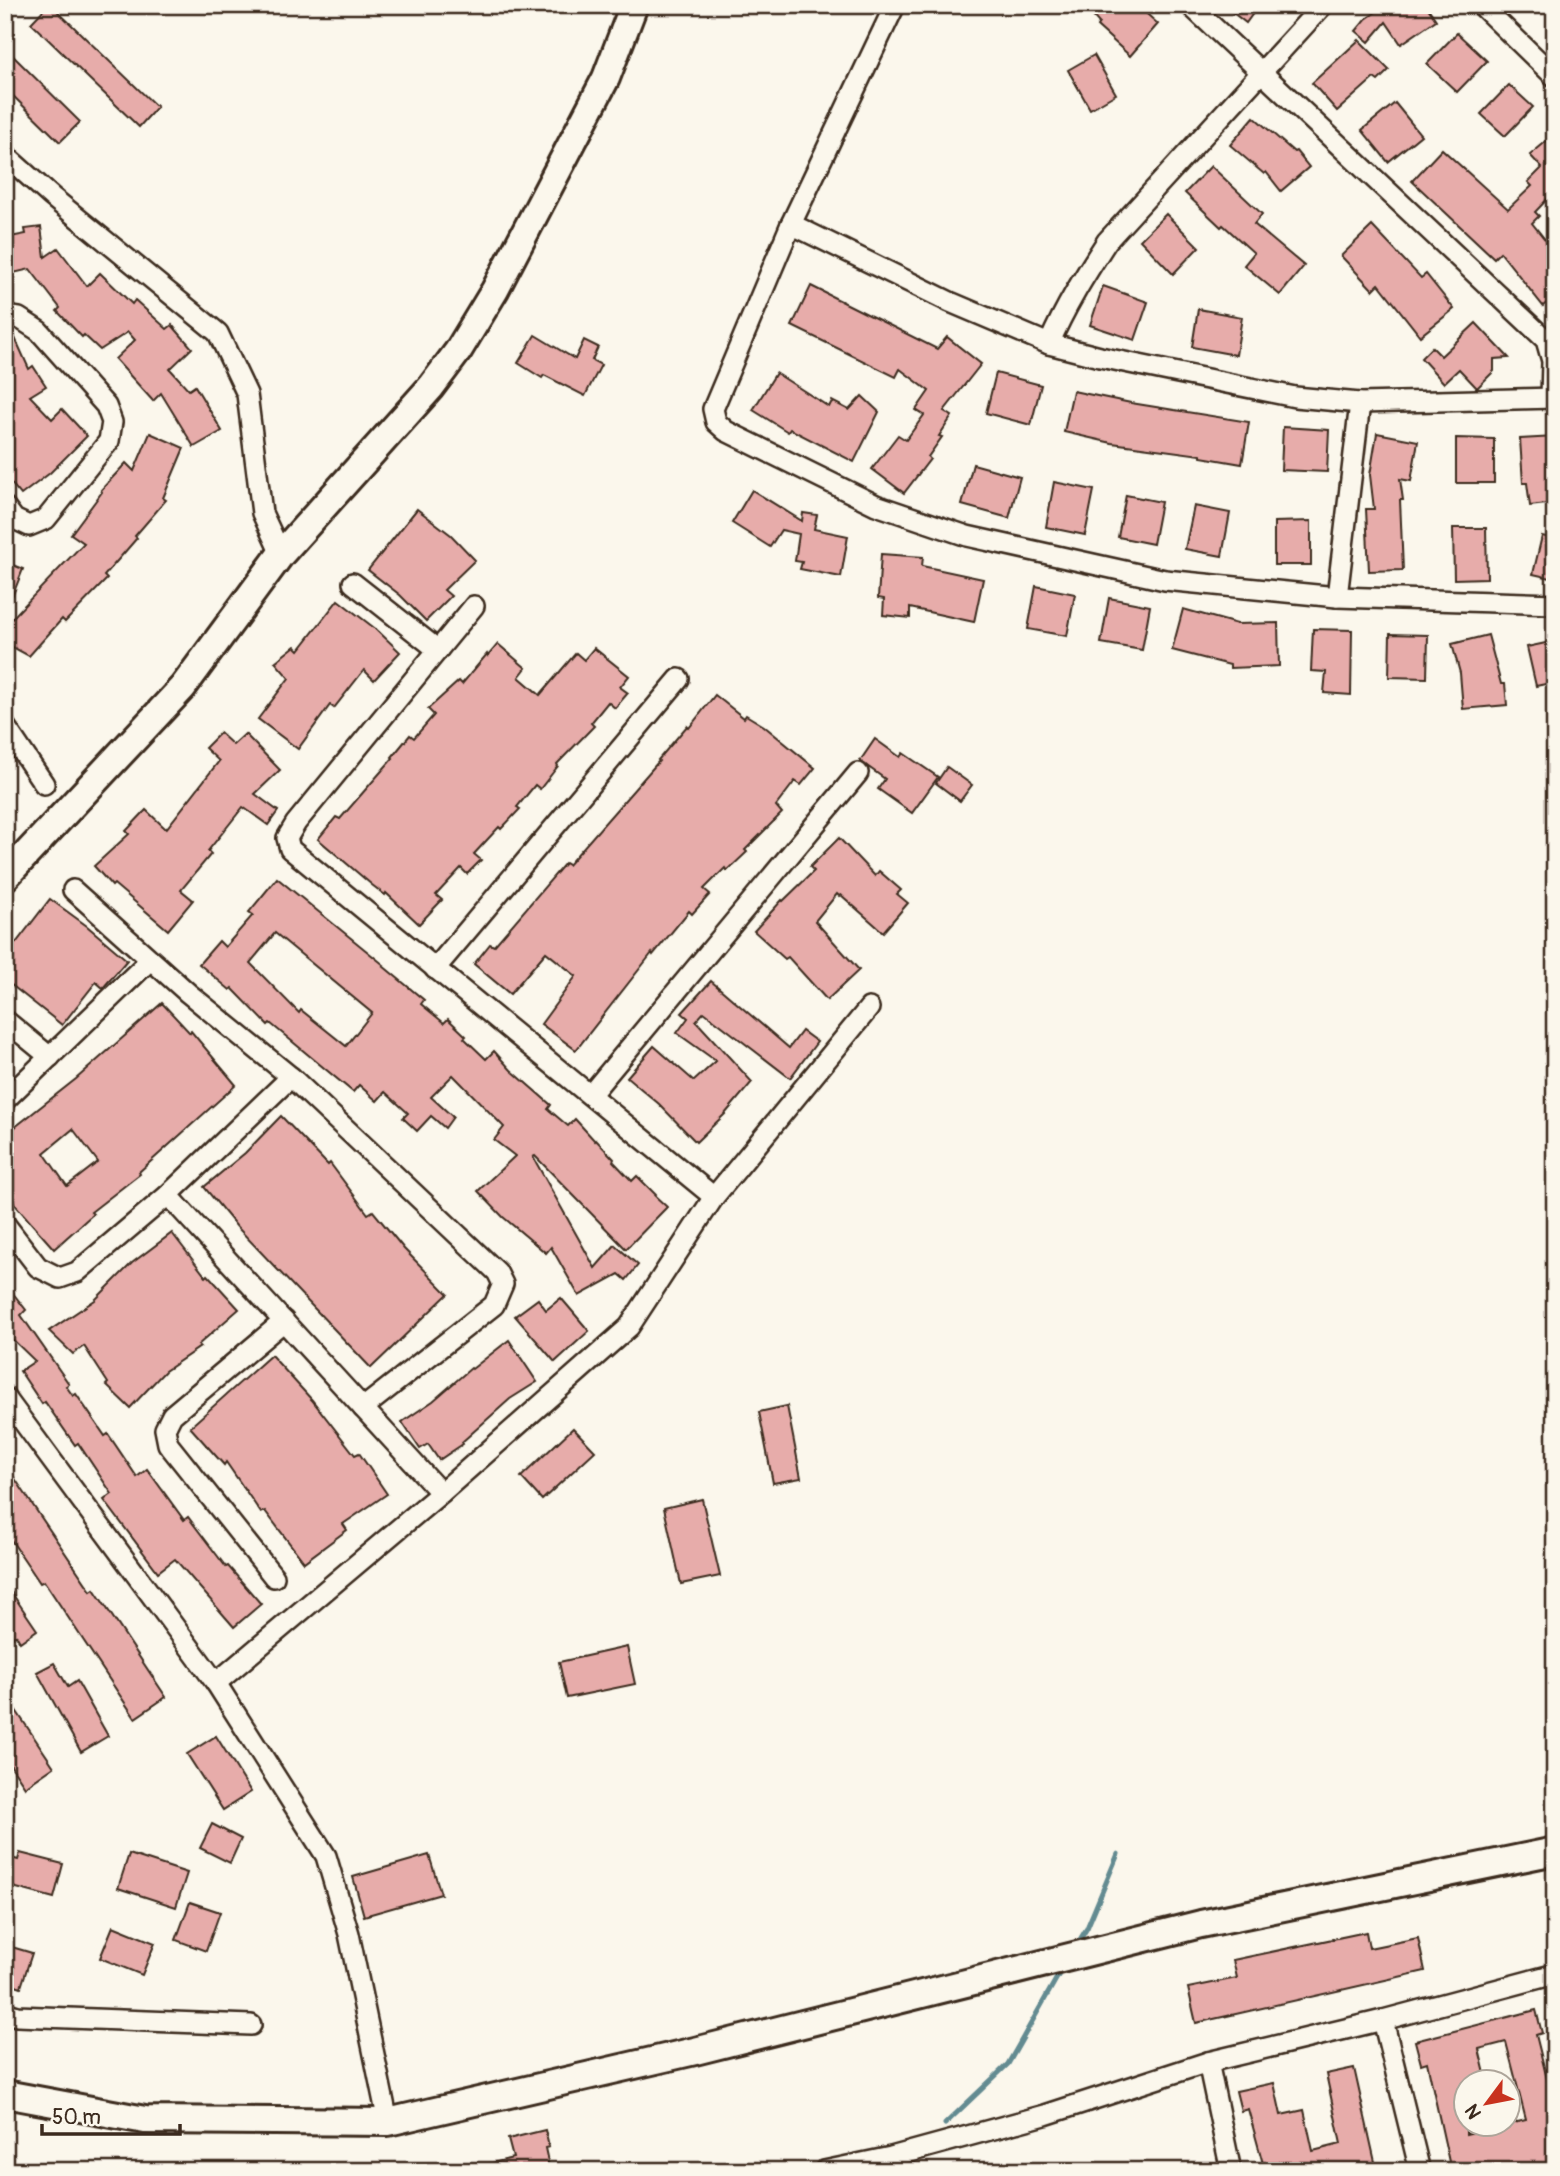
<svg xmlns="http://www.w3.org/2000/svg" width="1560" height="2176" viewBox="0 0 1560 2176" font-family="Pangolin,sans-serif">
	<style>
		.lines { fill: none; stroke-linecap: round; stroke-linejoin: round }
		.stream { stroke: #648b91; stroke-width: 5 }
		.building { fill: #e7acaa; stroke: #3b2a1e; stroke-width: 2; fill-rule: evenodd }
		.street-casing { stroke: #3b2a1e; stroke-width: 24 }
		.secondary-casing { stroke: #3b2a1e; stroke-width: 32 }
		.street { stroke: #fbf7ec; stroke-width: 19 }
		.secondary { stroke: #fbf7ec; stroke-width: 26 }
	</style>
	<rect width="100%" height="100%" fill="#fbf7ec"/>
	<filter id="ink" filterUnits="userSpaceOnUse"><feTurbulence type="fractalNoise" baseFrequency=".0143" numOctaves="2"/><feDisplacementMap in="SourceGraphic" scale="14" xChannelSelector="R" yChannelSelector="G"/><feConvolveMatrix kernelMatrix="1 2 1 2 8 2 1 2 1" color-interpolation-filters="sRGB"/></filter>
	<g filter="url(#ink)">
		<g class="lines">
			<g class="stream">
				<polyline points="1076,1946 1087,1928 1118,1854"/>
				<polyline points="945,2124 1008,2064 1063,1967"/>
			</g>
		</g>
		<g class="building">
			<polygon points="48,5 51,5 157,107 139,127 31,23"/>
			<polygon points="1083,5 1137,5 1158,24 1130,56 1097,26 1099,23"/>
			<polygon points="1223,5 1259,5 1246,23"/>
			<polygon points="1386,5 1426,5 1436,20 1401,44 1386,22 1369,42 1356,31 1366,19"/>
			<polygon points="1457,33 1487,61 1457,92 1427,64"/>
			<polygon points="1359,40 1389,70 1378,81 1374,78 1337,111 1312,83"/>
			<polygon points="5,48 80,122 60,142 5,88"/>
			<polygon points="1094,55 1116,94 1090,109 1068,70"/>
			<polygon points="1509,85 1533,107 1505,136 1481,114"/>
			<polygon points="1395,103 1421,135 1388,162 1362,130"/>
			<polygon points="1254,117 1294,152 1296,151 1309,167 1281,191 1266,172 1264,174 1230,145"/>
			<polygon points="1555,134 1555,191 1535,212 1539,216 1532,223 1555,252 1555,296 1543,306 1500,252 1494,258 1412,181 1442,149 1508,209 1532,186 1528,182 1542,168 1530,155"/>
			<polygon points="1211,166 1262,214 1254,224 1304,266 1280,295 1244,265 1254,253 1223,225 1221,227 1185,193"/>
			<polygon points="1166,214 1199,247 1173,274 1140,240"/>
			<polygon points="1372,226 1421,278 1426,274 1454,309 1420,336 1379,284 1373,290 1341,256"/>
			<polygon points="41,227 45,257 58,248 87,286 100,273 132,304 135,300 167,329 172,325 192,348 170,369 189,390 195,386 222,431 194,447 161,393 153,401 115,359 135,340 128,332 100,350 84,335 82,337 57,311 60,308 30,269 5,275 5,238 26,234 25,229"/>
			<polygon points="811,286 937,349 947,337 981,364 944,411 952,416 939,436 942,437 928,457 930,459 904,493 872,469 898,435 906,440 924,415 916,410 929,391 900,369 896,377 792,326"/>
			<polygon points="1103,286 1148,302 1135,340 1090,325"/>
			<polygon points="1198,309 1242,317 1236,355 1192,347"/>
			<polygon points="1476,323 1509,358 1494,359 1494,371 1477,388 1459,369 1444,383 1421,358 1432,347 1441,356"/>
			<polygon points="5,328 11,329 29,369 33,366 46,386 30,396 52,419 62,409 87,436 50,473 21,495 5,476"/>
			<polygon points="535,335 575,359 584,340 598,347 592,360 601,365 585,396 544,375 542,378 518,363"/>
			<polygon points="776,373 829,407 832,401 849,410 862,396 879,412 854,462 790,429 788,432 753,410"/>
			<polygon points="996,373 1041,385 1031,425 986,413"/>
			<polygon points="1073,391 1131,403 1249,422 1242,464 1201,457 1201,455 1112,443 1064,432"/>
			<polygon points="1283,427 1329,430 1327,472 1281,470"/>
			<polygon points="150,433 184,448 163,498 166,500 135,536 137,538 104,576 107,579 65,622 62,619 29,656 5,643 5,630 13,617 84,543 71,534 102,492 101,490 126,463 134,471"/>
			<polygon points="1377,433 1418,441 1411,481 1400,479 1403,500 1400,500 1403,570 1369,571 1366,509 1374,509 1370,475"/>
			<polygon points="1555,437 1555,503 1530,506 1527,483 1523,483 1520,439"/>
			<polygon points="1456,438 1494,439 1494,483 1456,483"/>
			<polygon points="973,464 1020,477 1009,518 962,505"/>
			<polygon points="1054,482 1094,490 1085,535 1046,527"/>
			<polygon points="752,490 802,521 803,513 817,515 814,529 848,536 841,577 800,569 802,562 795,561 799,534 781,530 770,547 732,523"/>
			<polygon points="1126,495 1161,502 1153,544 1118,537"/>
			<polygon points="1194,506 1230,513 1222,556 1185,549"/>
			<polygon points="417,509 451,535 475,560 444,590 451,596 426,621 400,595 368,570"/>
			<polygon points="1311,521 1311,565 1274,565 1274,522"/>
			<polygon points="1453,528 1486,528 1487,578 1454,579"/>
			<polygon points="1542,536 1555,539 1555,579 1533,574"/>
			<polygon points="881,554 923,557 922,566 983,579 974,622 910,608 910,618 883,615 884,599 878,598"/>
			<polygon points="5,562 23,569 6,612 5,611"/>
			<polygon points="1036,586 1075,594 1067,636 1028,629"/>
			<polygon points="1109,598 1150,606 1142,650 1101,643"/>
			<polygon points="338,600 377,630 400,652 374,680 364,670 334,708 330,705 298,749 258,719 289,678 275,662 295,646 299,650"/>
			<polygon points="1183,609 1237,624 1278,623 1279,666 1230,668 1230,665 1172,650"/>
			<polygon points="1313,629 1352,630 1351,695 1324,693 1326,672 1311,671"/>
			<polygon points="1390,634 1428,635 1427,678 1389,677"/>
			<polygon points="1488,635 1501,684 1505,684 1507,705 1463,709 1460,673 1452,644"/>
			<polygon points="1555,641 1555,682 1536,686 1527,647"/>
			<polygon points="498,644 526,668 519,677 540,695 576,653 584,660 594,648 629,676 620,687 628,693 615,708 608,702 591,723 594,726 557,764 558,766 540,789 535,785 517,807 520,809 501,829 499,827 474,854 481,860 467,874 461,868 436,895 442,900 419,924 386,893 385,895 372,885 318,839 336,817 340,819 393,758 392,757 410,735 414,738 434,715 428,709 459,681 462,684 487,654 488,656"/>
			<polygon points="715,695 744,718 746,715 764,726 815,768 801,785 795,781 776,806 782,813 745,850 747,852 727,871 725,868 704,889 710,894 692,914 689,911 653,955 652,953 576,1050 541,1024 576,976 546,952 510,994 474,964 490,944 494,946 565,863 568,865 659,761 658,760 687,726 689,728"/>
			<polygon points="220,733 233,745 245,734 280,770 255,794 278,811 268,825 243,807 208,851 211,854 181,890 193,900 168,930 114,884 112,886 94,866 129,834 126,831 146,810 166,829 219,761 205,748"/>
			<polygon points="875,739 900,757 903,753 938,777 912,813 878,789 885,779 860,761"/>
			<polygon points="947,767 972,785 960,801 936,783"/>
			<polygon points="839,838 875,876 879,871 901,890 897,894 908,903 883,932 841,895 839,896 837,894 815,921 859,970 827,1000 788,957 785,959 754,931 782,900 783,901 814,871 810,867"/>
			<path d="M277,878L384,965L383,966L424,1000L421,1004L444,1023L448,1019L466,1036L464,1038L486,1059L494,1051L511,1070L551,1105L548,1109L568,1126L575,1119L595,1141L596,1140L614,1159L613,1161L632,1181L637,1176L656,1195L655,1196L667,1207L626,1249L535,1156L533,1157L595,1268L615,1245L638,1265L626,1280L619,1274L579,1296L551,1247L546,1253L503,1217L478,1191L515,1156L494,1140L504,1127L453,1075L431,1097L453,1117L445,1128L431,1116L417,1131L403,1118L408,1113L385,1092L377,1101L359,1085L353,1092L270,1023L268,1025L232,988L230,990L199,964L219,941L225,947L253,915L249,912ZM275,933L372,1013L346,1046L301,1010L299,1013L250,963Z"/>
			<polygon points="50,899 87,926 127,960 103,988 96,982 62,1025 5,980 5,933 16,943"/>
			<polygon points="711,981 789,1048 802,1031 817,1042 790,1078 704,1012 696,1021 752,1082 725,1114 696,1142 659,1104 627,1077 654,1046 694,1081 716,1061 677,1033 688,1018 682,1013"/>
			<path d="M162,1003L190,1033L191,1031L236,1085L139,1172L140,1174L91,1212L93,1214L54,1249L17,1207L5,1190V1135L76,1079ZM73,1129L98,1162L67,1186L44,1153Z"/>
			<polygon points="281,1116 328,1165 330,1163 368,1214 373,1211 404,1249 448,1294 371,1368 237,1227 204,1187 245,1153"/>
			<polygon points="172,1233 206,1277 208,1275 239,1309 198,1345 200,1347 165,1371 130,1408 106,1385 108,1383 84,1346 73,1354 49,1331 95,1300 132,1263"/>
			<polygon points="5,1283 26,1310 21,1315 69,1384 66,1386 73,1396 76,1394 105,1436 108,1434 137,1477 147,1469 184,1520 188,1517 226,1567 228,1566 261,1604 234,1627 175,1559 158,1572 104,1500 112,1494 78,1443 75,1445 45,1402 42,1404 20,1371 35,1361 5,1332"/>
			<polygon points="561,1298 589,1331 555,1362 515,1316 538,1299 546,1310"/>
			<polygon points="509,1340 537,1382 510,1399 462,1442 463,1444 439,1460 428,1444 420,1449 402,1422 433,1401 471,1368 472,1369"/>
			<polygon points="271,1355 312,1400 355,1455 359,1453 387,1494 343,1524 347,1530 304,1562 265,1511 261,1513 226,1462 224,1465 190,1427"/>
			<polygon points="787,1406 801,1478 773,1483 759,1412"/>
			<polygon points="573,1428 595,1451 542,1500 521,1477"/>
			<polygon points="5,1464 91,1591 94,1589 166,1697 135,1718 44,1581 40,1583 5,1531"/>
			<polygon points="702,1499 720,1576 681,1584 664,1508"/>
			<polygon points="5,1583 37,1630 20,1642 16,1635 5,1642"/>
			<polygon points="627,1647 635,1684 567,1698 559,1662"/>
			<polygon points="54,1663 68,1687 77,1681 108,1736 81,1752 37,1672"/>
			<polygon points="5,1694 54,1767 25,1787 5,1757"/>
			<polygon points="216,1736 251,1792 223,1810 187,1754"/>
			<polygon points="212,1824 241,1839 230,1863 200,1848"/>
			<polygon points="20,1853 63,1864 54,1898 5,1885 5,1856 18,1860"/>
			<polygon points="129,1854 187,1873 176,1907 118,1888"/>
			<polygon points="429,1855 441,1894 364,1916 353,1877"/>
			<polygon points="190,1902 220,1912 206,1951 176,1940"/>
			<polygon points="113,1926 155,1943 142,1975 100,1958"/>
			<polygon points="1366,1932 1369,1948 1418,1938 1425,1971 1196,2023 1188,1988 1237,1978 1233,1960"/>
			<polygon points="5,1945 32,1953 21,1987 5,1981"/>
			<path d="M1536,2010L1542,2033L1536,2035L1553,2103L1555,2120V2171H1451L1427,2062L1421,2064L1415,2041ZM1506,2042L1526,2120L1466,2134V2082H1487L1479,2049Z"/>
			<polygon points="1354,2068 1377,2171 1265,2171 1248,2109 1241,2111 1236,2091 1274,2083 1281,2115 1304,2110 1313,2151 1341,2144 1326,2074"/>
			<polygon points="545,2130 549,2147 545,2148 550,2171 485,2171 484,2165 513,2158 508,2139"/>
		</g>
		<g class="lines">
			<defs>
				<g id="street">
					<polyline points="895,5 791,224 713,409 716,422 726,431 876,505 967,536 1165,580 1337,597 1555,604"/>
					<polyline points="1190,5 1546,340 1552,361 1551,398"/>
					<polyline points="1481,5 1555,77"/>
					<polyline points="5,155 52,197 218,333 247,394 262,513 281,554"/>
					<polyline points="791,224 950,302 1049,344 1100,357 1295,397 1360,403 1555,398"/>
					<polyline points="5,316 19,318 39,331 106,406 112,422 109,441 46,519 29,526 14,519 5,507"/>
					<path d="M1049,344C1065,307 1085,275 1107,241L1323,5"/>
					<polyline points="353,583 438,650"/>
					<polyline points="1337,597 1360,403"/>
					<polyline points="474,606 296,823 287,838 290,849 714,1197"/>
					<polyline points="5,726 44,784"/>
					<polyline points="73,890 188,993 291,1077 497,1272 503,1284 494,1305 363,1408"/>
					<polyline points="435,969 679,679"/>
					<polyline points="5,1020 50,1057"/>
					<polyline points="591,1094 858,773"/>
					<polyline points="5,1100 150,960"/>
					<polyline points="168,1195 441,1493"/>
					<polyline points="5,1224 38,1267 60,1278 77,1272 168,1195 291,1077"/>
					<polyline points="5,1397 216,1683 326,1856 349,1934 388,2122"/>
					<polyline points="274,1577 168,1444 165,1429 172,1415 284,1321"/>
					<polyline points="216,1683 441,1493 629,1327 714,1197 869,1008"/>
					<polyline points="5,2012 17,2016 251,2025"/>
					<polyline points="1383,2020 1420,2171"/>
					<polyline points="1208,2062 1231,2171"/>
					<polyline points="824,2171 891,2157 1045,2115 1208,2062 1383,2020 1555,1974"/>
				</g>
				<g id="secondary">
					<polyline points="5,877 183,687 281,554 431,387 458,351 495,290 606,78 634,5"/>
					<polyline points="5,2094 145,2120 388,2122 695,2051 1201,1924 1555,1851"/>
				</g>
			</defs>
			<use href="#street" class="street-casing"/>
			<use href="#secondary" class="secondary-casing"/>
			<use href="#street" class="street"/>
			<use href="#secondary" class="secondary"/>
		</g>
	</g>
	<rect width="1560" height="2176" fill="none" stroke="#fbf7ec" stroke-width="28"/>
	<rect x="14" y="14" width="1532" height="2148" fill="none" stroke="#3b2a1e" stroke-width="2.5" filter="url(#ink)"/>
	<g transform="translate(1487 2103) rotate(238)"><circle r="33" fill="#fbf7ec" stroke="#aea59a" stroke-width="2"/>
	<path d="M0-5L12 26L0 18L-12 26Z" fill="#c8321e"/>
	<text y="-10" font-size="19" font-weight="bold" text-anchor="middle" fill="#3b2a1e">N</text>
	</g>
	<path d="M42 2124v10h138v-10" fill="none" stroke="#3b2a1e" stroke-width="3.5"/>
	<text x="52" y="2124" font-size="21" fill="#3b2a1e" stroke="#fbf7ec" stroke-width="5" paint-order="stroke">50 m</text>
</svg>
